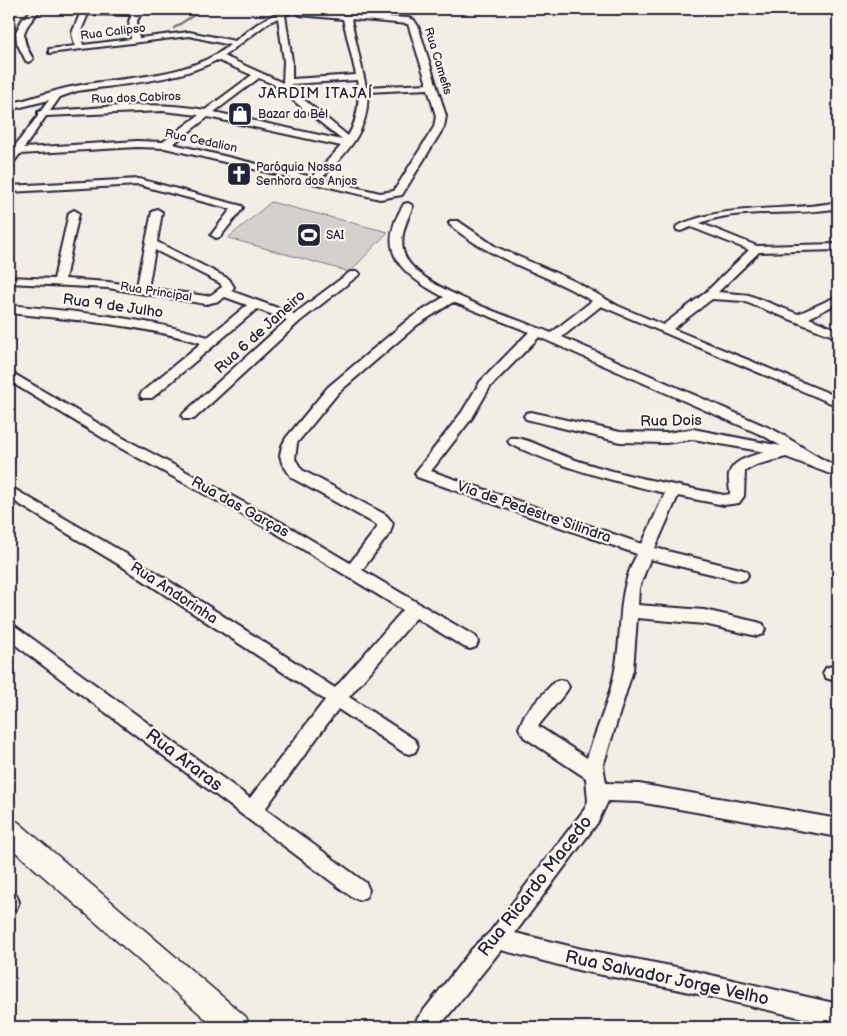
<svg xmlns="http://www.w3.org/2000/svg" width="847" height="1036" viewBox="0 0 847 1036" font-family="'Balsamiq Sans',sans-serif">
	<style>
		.green { fill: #d4d1cc; stroke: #7b7a84 }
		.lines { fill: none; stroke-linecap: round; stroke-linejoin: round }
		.stream { stroke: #76747f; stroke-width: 2.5 }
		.minor-casing { stroke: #22223b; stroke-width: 4 }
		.tertiary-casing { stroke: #22223b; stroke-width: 3 }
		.minor { fill: #fbf7ec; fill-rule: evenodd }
		.tertiary { fill: #fbf7ec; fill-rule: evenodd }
		.labels { text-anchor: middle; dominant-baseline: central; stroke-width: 4.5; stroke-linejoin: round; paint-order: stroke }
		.far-street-label { font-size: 12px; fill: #22223b; stroke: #fbf7ec }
		.far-poi-label { font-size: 12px; fill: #22223b; stroke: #fbf7ec; text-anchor: start }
		.far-quarter-label { font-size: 15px; letter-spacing: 1px; fill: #22223b; stroke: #fbf7ec }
		.street-label { font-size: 15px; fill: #22223b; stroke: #fbf7ec }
		.near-street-label { font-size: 18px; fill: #22223b; stroke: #fbf7ec }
	</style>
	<rect width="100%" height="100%" fill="#f2eee5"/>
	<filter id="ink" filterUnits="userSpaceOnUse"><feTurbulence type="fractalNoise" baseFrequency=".02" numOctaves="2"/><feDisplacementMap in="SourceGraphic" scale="10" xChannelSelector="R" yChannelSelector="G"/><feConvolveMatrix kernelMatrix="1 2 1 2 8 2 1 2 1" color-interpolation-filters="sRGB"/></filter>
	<g filter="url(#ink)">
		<polygon class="green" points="271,202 388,232 350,272 228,238"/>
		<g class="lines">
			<polyline class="stream" points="174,28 203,9"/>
			<defs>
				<g id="minor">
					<path d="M33,9H41C23,30 18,33 33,59L29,62L26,61L17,43L16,32L22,20Z"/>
					<path d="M67,9L140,11L141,13L137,21L139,38L189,32L235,41C256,24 274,9 302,9L303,11L312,13L408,18L414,20L418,26L446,116L444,127L402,195L380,199L165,148L137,147L20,154L12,164L9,165V155L11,151L38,116V112L41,111L49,100L9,110V104C30,99 54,90 76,86C126,76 188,79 230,45L189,36L49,53V49L75,46L72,33L80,14L67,13ZM295,11L300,15L343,19L356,75L292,79V61L285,15ZM88,14L132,15L129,21L131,39L83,45L80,33ZM278,18L284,61L283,83L224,56L268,23ZM351,19L408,24L427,84L366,87ZM217,60L252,75L205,110C155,100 101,108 50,111L60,97L77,91C121,84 179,81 217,60ZM259,78L273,84L342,140L214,112ZM357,80C360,99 359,118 348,136L291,89V84ZM428,89L436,116L434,127L394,191L380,193L321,179C345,154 371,130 367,92ZM163,111L199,115L163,142L137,141L24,148L46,116ZM208,117L341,146L312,177L173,144Z"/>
					<polygon points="139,179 242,206 243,208 220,237 216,238 211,235 231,209 139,185 9,192 9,186"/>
					<path d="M838,202V208C794,217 742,207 700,223L757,246L838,244V250L759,252L718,292L749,295L798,314L838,296V303L809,318L838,330V338L743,301L712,299L673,329L838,397V406L601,306L562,337L774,430C796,442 815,457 838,467V477L786,457L756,465L745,471L744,496L739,503L724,505L678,496L655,548L740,569L746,571L748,575L746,579L740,581L650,559L639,588L638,605L704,610L757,622L763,624L765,629L763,634L757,636L704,624L637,618L633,670L603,766L606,783L639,784L838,819V837L639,802L608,801L598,822L515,933L582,949L676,967L838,1004V1026L676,989L582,971L501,950L439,1027H414L417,1019L472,949L490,932L584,810L588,801L586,778L524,737L519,728L525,714L554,682L560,680L566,682L569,687L566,692L538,726L587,758C596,730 610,699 615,670C624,626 615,596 637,554L417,477L415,473L462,412L480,382L529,332L453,302L417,325L338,393L297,443L295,459L302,470L386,515L393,523L390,533L362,570L476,637L478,642L476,647L470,649L464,647L416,618L349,697L415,740L418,746L415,752L409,754L403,752L338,709L265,809L366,883L369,890L366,897L359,900L352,897L9,640V624L15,626L250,798L325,700L126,569L9,498V486L138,561L335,688L403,610L276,533L113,444L9,381V371L123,438L286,525L350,563L377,528V525L292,478L282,463L280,455L282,446L286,438L328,387L409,319L444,297C402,275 374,251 404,204L408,203L413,206C406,222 397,241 406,258C422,290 518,319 551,333L592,301C546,273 492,261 450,225L449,223L450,221H458L496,247L574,281L618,306L663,325L705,293L749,250L691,227L681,231L677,230L676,228L677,226C728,202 784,213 838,202ZM539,337L764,436L781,446L693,429L666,433L620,432L531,412L526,413L524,416L526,419L620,442L666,443L693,439L765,452C753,456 733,459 729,474C728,480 730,488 730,494L724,495C670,484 616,475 564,456C551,451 521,435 510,438L508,441L510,444C560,467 612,481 665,493L642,544L431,471L472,418L490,387Z"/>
					<path d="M157,209L162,212L157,242L229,279L234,287L231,291L294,314L350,272H358L360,274L299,322L194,419H184L182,416L184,413L287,320L257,309L152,398H142L140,395L142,392L201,343C138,324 74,320 9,313V305C77,312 143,317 208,337L247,305L225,297L219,301L206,304L108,288L9,283V277L54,279L69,213L74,210L79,213L65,279L108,282L137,286L152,212ZM155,250L220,283L222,287L211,295L206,296L148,288Z"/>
					<polygon points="832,666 838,668 838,682 826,678 823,673 826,668"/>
					<polygon points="9,891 16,894 19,902 16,909 9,912"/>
				</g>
				<polygon id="tertiary" points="9,819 18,822 246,1017 250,1027 215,1027 9,846"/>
			</defs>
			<use href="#minor" class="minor-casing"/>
			<use href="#tertiary" class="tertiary-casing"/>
			<use href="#minor" class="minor"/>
			<use href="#tertiary" class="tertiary"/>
		</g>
	</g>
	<defs>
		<symbol id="shop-square" viewBox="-11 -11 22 22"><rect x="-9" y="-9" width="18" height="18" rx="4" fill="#22223b" stroke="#fbf7ec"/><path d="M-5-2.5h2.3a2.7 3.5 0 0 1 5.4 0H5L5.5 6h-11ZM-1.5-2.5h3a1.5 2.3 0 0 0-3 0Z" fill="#fff"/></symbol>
		<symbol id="church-square" viewBox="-11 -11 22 22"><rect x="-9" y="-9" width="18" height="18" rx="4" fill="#22223b" stroke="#fbf7ec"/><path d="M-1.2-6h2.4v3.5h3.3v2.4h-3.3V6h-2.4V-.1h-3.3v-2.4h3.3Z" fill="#fff"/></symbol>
		<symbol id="stadium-square" viewBox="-11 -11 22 22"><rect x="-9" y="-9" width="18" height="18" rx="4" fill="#22223b" stroke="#fbf7ec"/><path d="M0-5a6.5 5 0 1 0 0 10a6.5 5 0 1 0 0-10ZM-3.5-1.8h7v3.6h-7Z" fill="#fff"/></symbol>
	</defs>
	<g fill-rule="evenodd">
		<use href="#shop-square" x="226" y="100" width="28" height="28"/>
		<use href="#church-square" x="225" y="160" width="28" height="28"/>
		<use href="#stadium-square" x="295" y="221" width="28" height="28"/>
	</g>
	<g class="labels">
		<g class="far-street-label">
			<text transform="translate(113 32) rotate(-7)">Rua Calipso</text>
			<text transform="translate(438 61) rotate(73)">Rua Camefis</text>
			<text transform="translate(136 98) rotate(-2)">Rua dos Cabiros</text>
			<text transform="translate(201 141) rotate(12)">Rua Cedalion</text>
			<text transform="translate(156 292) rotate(9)">Rua Principal</text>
		</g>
		<g class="far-poi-label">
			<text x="258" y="114">Bazar da Bél</text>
			<text x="256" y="167">Paróquia Nossa<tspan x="256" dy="14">Senhora dos Anjos</tspan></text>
			<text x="326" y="235">SAI</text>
		</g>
		<g class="far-quarter-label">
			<text x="316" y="93">JARDIM ITAJAÍ</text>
		</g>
		<g class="street-label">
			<text transform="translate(113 306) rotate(8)">Rua 9 de Julho</text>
			<text transform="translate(260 332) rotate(-42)">Rua 6 de Janeiro</text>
			<text transform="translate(671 421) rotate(-1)">Rua Dois</text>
			<text transform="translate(240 507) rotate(29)">Rua das Garças</text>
			<text transform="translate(534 512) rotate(19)">Via de Pedestre Silindra</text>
			<text transform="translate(174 593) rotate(33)">Rua Andorinha</text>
		</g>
		<g class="near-street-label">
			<text transform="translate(184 760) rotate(37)">Rua Araras</text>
			<text transform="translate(535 886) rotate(-52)">Rua Ricardo Macedo</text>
			<text transform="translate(667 978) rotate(12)">Rua Salvador Jorge Velho</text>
		</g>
	</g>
	<rect width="847" height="1036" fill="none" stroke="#fbf7ec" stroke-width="30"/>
	<rect x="15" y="15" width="817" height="1006" fill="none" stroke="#22223b" stroke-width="2" filter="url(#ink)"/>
</svg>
